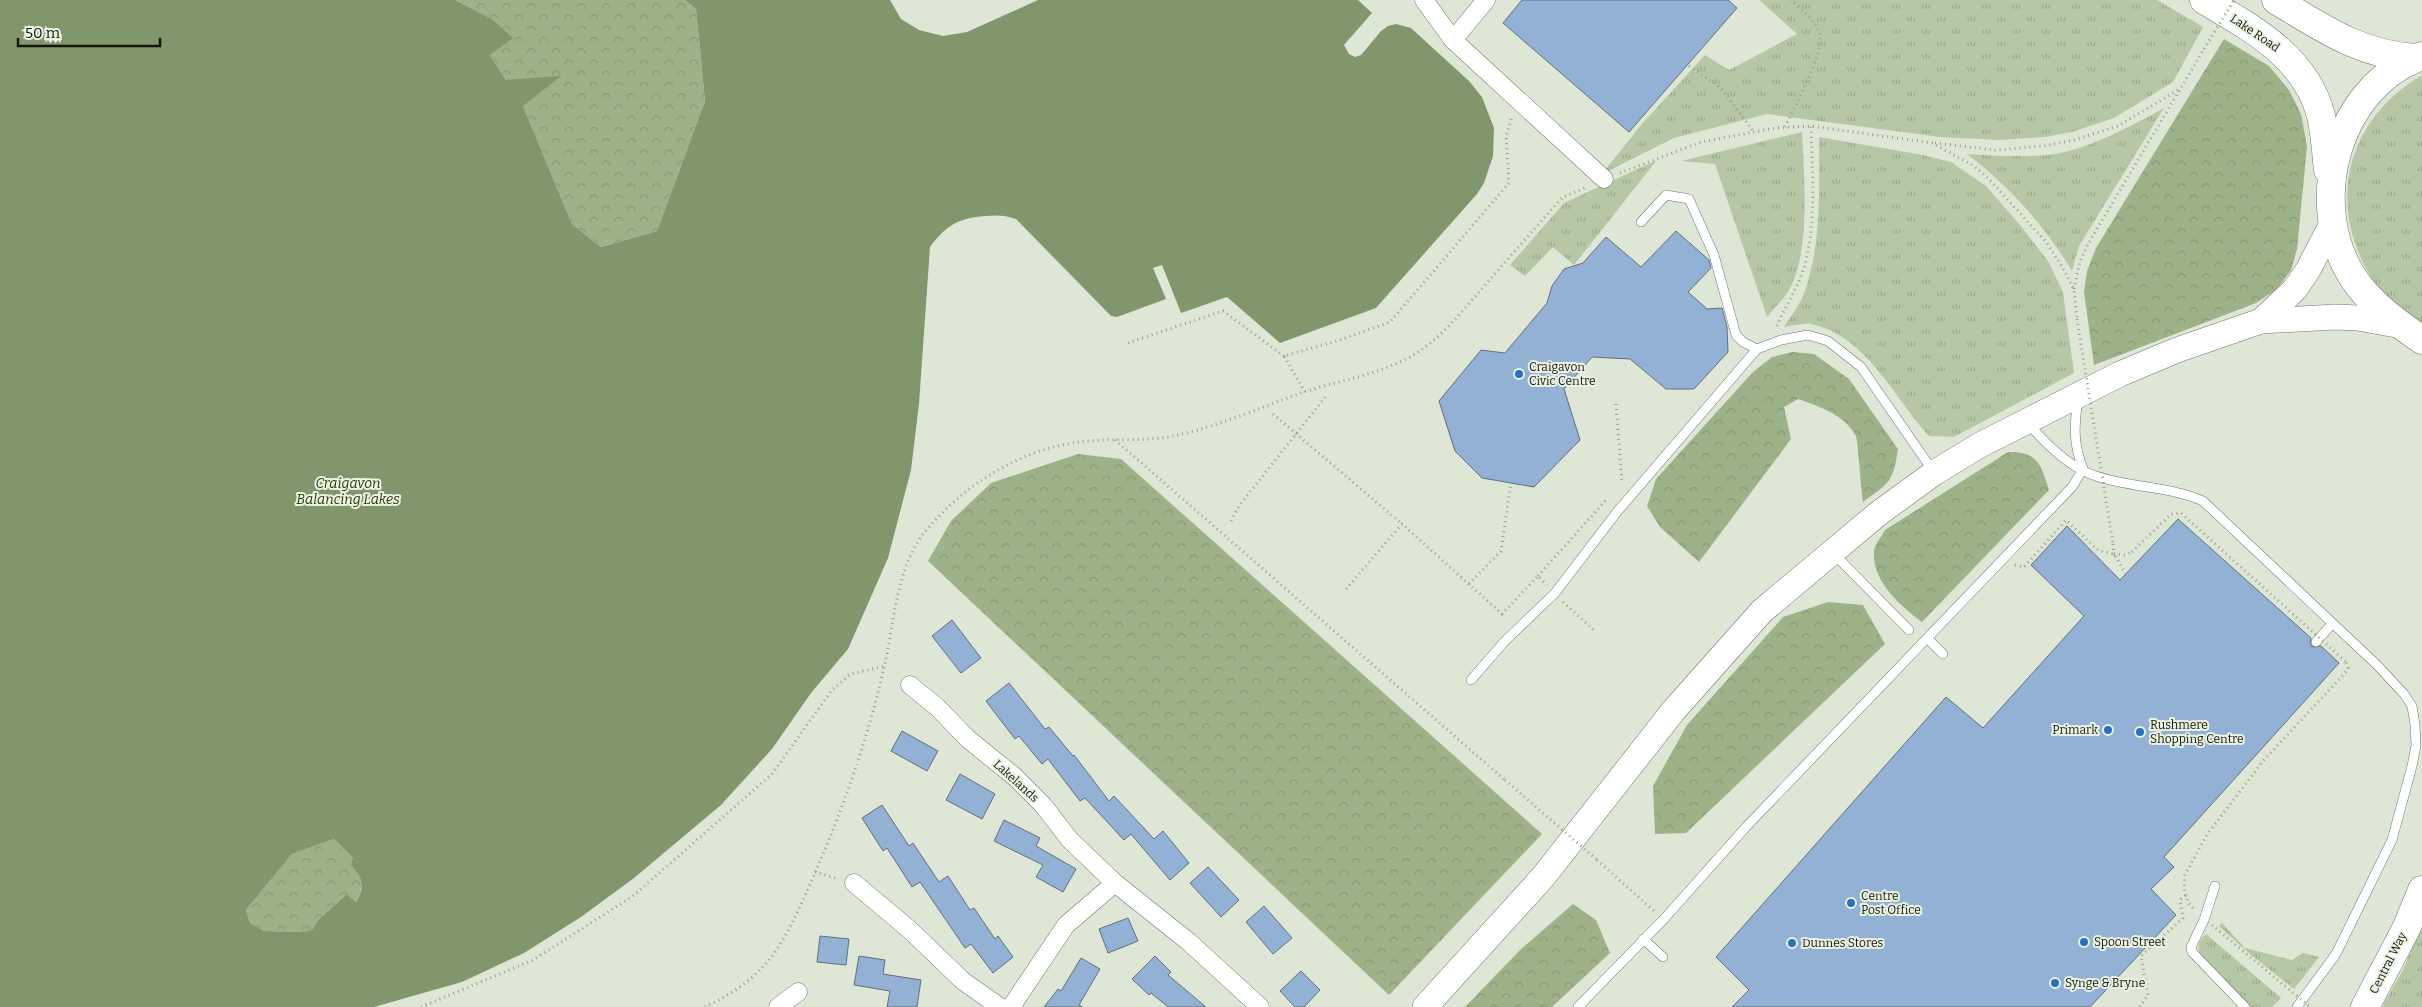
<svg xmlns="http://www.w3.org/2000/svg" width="2422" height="1007" viewBox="0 0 2422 1007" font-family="Bitter,serif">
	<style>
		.grass { fill: url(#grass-tufts) }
		.forest { fill: url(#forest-crowns) }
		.water { fill: #82966e; fill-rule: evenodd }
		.building { fill: #93b1d5; stroke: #636e7c }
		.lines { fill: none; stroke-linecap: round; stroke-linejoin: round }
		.lane-casing { stroke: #6f7868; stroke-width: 10 }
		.street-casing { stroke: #6f7868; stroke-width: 19 }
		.secondary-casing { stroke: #6f7868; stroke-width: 26 }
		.highway-casing { stroke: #6f7868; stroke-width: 29 }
		.path { stroke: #979e90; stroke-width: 3; stroke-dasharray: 1 4; stroke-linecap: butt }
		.lane { stroke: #fff; stroke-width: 9 }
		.street { stroke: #fff; stroke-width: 18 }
		.secondary { stroke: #fff; stroke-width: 25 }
		.highway { stroke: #fff; stroke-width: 28 }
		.path-bridge { stroke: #979e90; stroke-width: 3; stroke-dasharray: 1 4; stroke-linecap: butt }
		.poi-dot { fill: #2671c1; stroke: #ebf4e2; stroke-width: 2 }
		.labels { text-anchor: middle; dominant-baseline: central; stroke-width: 4; stroke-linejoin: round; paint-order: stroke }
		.street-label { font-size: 12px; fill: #131610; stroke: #ebf4e2 }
		.poi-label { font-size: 12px; fill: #131610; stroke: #ebf4e2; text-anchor: start }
		.water-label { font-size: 14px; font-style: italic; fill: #283b0d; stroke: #ebf4e2 }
	</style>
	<defs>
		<pattern id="grass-tufts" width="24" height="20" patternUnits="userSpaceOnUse" patternTransform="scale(1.25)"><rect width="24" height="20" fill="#b5c7a4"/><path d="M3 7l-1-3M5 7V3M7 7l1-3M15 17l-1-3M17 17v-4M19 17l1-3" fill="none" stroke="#9baa8c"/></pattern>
		<pattern id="forest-crowns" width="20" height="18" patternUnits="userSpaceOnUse" patternTransform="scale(1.25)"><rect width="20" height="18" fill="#9eb289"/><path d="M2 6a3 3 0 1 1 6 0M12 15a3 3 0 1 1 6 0" fill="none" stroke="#879875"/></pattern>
	</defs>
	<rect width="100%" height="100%" fill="#dee7d5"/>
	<g class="grass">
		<polygon points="1759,0 2157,0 2203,27 2173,82 2114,118 2072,132 2045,137 1999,140 1940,137 1767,114 1674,138 1602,174 1641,125 1705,55 1729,70 1797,34"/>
		<path d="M2422,75V326C2407,313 2387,301 2376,285C2325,209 2343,122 2422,75Z"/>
		<path d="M2164,108L2079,246L2072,271C2044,225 2010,187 1967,154C1994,156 2021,157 2048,155C2086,151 2131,126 2164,108Z"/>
		<path d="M1802,132C1804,175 1811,252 1789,290C1784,299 1774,308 1767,317L1715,164L1681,161Z"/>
		<path d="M1819,137L1923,155L1951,162L1986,186L2020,225L2048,261L2063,292L2074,373L1954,437L1929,436C1894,398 1866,335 1811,324C1803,323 1792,326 1784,327C1791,316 1801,303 1805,291C1822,241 1819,188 1819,137Z"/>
		<polygon points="1657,160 1574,265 1553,247 1525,276 1510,265 1564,203"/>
		<polygon points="2222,923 2245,948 2292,960 2303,953 2319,957 2294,989 2250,954 2219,926"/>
		<polygon points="2422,924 2422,1007 2382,1007 2403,970"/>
		<path d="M2206,934L2281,998L2272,1007H2249C2240,998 2203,964 2200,955C2197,946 2199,940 2206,934Z"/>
	</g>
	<g class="forest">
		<polygon points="455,0 685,0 696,9 705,101 657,231 601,247 572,224 523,106 490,55 512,38 492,19"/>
		<polygon points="2224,39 2269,66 2289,90 2301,114 2307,146 2297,249 2291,270 2277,289 2256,303 2094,365 2084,292 2087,271 2096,248"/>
		<path d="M1792,352L1814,354L1849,379L1898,449C1893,483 1889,483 1863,502C1861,490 1858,442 1856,436C1844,414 1820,407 1798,399L1784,407L1791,439L1699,562L1660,527L1647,506L1656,479L1753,372L1772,357Z"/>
		<path d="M2008,452C2038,451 2041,465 2049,490L1922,622C1900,605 1872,582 1874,551C1875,544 1882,536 1885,530Z"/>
		<polygon points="1078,454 1121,459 1542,834 1389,995 928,561 951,521 991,483"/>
		<polygon points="1828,602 1863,605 1885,644 1686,833 1655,834 1653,786 1687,725 1783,617"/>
		<path d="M334,839L353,858L352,866C363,879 364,886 356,902L347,894L318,920L313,929L305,932L264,931L250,923L246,910L292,854Z"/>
		<polygon points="1573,904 1596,920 1610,953 1552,1007 1465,1007 1521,949"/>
	</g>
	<path class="water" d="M0,0H455L492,19L513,38L490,55L506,80L561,76L523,106L572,224L601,247L657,231L705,101L696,9L685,0H890L901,19L919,30L943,36L967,32L1038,0H1358L1372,13L1344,45L1349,54L1355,57L1361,55L1381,31L1388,26L1396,24L1411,28L1469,81L1482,97L1494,128L1493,156L1484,183L1477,194L1376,308L1280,343L1227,297L1181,313L1162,265L1153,268L1166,299L1117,317L1111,316L1016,219C1005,215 997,215 985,216C959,218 946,225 930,247L919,404L911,470L888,558L848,649L811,693L772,749L721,805L634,878L581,917L524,953L462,982L374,1007H0ZM334,839L353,858L351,865C363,879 365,886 356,902L347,894L318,920L313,929L305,932L264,931L250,923L246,910L292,854Z"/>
	<g class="building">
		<polygon points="1522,0 1728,0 1737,8 1629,132 1503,23"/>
		<polygon points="1676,231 1709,260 1711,268 1688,292 1707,309 1722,308 1727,327 1728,352 1694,389 1666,389 1630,359 1592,357 1564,389 1580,440 1534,487 1482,478 1455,451 1439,401 1481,350 1505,353 1547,303 1552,286 1564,269 1583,263 1606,237 1641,267"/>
		<polygon points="2178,519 2311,638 2310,643 2312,647 2321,646 2339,663 2164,857 2174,867 2151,889 2176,915 2090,1007 1732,1007 1749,990 1716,957 1946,697 1983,728 2084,616 2031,565 2067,526 2120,580"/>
		<polygon points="952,620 981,658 961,673 932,636"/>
		<polygon points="1009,683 1045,729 1049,727 1073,756 1074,755 1109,801 1114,796 1154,839 1163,831 1189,863 1170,880 1131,834 1124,840 1085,798 1080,801 1048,759 1042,764 1019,736 1015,739 986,701"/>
		<polygon points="902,731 938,751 927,771 891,751"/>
		<polygon points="960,774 995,794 982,819 946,800"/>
		<polygon points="882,805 909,846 913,843 939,882 948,876 970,910 974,908 995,939 998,936 1013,957 993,973 971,944 965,948 920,882 912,887 887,848 883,851 862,818"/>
		<polygon points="1004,820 1040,838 1036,846 1076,869 1063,892 1036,877 1043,865 994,841"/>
		<polygon points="1208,867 1239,900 1221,917 1190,883"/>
		<polygon points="1264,906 1292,938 1273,954 1246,922"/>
		<polygon points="1128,918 1138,941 1108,953 1099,929"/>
		<polygon points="820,936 849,939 846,965 817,962"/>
		<polygon points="859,956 885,960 883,974 921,980 917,1007 887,1007 890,991 854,985"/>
		<polygon points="1155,956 1171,972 1168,975 1206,1007 1168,1007 1151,993 1149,995 1132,979"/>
		<polygon points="1081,958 1100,969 1079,1005 1082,1007 1044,1007 1058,989 1061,991"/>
		<polygon points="1301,971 1320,990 1304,1007 1295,1007 1280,991"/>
	</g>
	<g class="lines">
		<defs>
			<g id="lane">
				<polyline points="1641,222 1666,195 1689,199 1714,255 1736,335 1743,342 1757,349"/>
				<path d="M2027,422C2044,442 2070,468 2096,476C2131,488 2169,486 2203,501L2377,665L2404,694L2412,706L2415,725L2416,746L2412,766L2392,840L2336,954L2297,1007"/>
				<polyline points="1834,554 1909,630"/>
				<polyline points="1928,639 1943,654"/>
				<polyline points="2316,642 2332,624"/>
				<polyline points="1471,680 1505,641 1555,593 1617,512 1757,349 1781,340 1808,335 1828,341 1861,367 1933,471"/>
				<polyline points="2215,886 2204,920 2191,947 2192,952 2245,1007"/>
				<polyline points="1643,939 1663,957"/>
				<path d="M1578,1007L1664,919L1746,827L2072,487L2083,469C2073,442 2074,427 2078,399"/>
			</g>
			<g id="street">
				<polyline points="1424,0 1453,40 1604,179"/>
				<polyline points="1453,40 1486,0"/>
				<polyline points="910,685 937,707 968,739 1015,777 1043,805 1070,840 1115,883 1189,942 1260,1007"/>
				<polyline points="854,883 910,930 963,981 1000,1007"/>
				<polyline points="778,1007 798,992"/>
				<polyline points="1011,1007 1066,925 1115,883"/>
			</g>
			<g id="secondary">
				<polyline points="2261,321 2295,289 2308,270 2333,222"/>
				<polyline points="1425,1007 1543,877 1674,710 1762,611 1879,513 1934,473 1980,445 2120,374 2177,350 2261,321 2335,317 2358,318 2402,326"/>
			</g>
			<g id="highway">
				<path d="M2204,0C2253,29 2306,57 2321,116C2325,133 2326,152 2328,170"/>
				<path d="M2276,0C2322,28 2361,55 2416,58"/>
				<path d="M2422,56C2337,86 2306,202 2352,276C2369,303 2396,322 2422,340"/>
				<polyline points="2365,1007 2406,929 2422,890"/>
			</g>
		</defs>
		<use href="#lane" class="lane-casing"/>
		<use href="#street" class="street-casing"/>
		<use href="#secondary" class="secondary-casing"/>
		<use href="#highway" class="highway-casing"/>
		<g class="path">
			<polyline points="1689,66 1721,88 1753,131"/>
			<path d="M1785,127C1793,110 1825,50 1820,35C1816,20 1801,9 1791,0"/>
			<polyline points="1935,143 1995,150 2044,146 2074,140 2118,126 2180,89"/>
			<polyline points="1620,173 1701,142 1775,128 1811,126 1932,143 1974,166 1990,180 2046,242 2063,268 2074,290 2077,319"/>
			<polyline points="2074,289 2080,261 2088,244 2204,49"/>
			<path d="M1777,326C1787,302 1802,282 1807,256C1816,214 1812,169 1811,126"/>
			<polyline points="1128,343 1223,311 1284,356"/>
			<polyline points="1305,392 1284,356 1337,341 1390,322 1509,183 1506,136 1512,117"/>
			<polyline points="1616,404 1622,483"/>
			<polyline points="1273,414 1402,524"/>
			<polyline points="1115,440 1505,780"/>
			<polyline points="1231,521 1239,506 1326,396"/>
			<polyline points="2113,544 2114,554 2125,555 2132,552"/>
			<polyline points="2015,565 2024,567 2066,520 2098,550 2114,554 2126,574"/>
			<polyline points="1538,576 1606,500"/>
			<polyline points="1469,584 1501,551 1511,483"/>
			<polyline points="1346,589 1402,524 1502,614 1538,576 1547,585"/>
			<polyline points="1563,602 1596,632"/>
			<polyline points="1597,860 1654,911"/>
			<polyline points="815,872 839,879"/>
			<polyline points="2193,908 2188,903 2184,888 2185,875 2206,836 2263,761 2345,673 2348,668 2346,662"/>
			<polyline points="421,1007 533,960 633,896 772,774 832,690 851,674 885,666"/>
			<path d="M705,1007C725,998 748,983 763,967C785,943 798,911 811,882C841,814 867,742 884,668C895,622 895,566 928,528C969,481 1026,446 1089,441C1117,438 1145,442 1173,436C1217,427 1259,408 1301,393C1336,381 1373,376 1406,359C1438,343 1462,311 1486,284C1511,255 1537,226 1563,197L1587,187"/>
			<polyline points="2140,1007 2148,995 2141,956 2183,918 2180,900 2186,895"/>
		</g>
		<use href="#lane" class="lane"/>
		<use href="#street" class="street"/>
		<use href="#secondary" class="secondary"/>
		<use href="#highway" class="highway"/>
		<g class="path-bridge">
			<polyline points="2204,49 2234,0"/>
			<polyline points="2077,319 2113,544"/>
			<polyline points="2132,552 2171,514 2181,513 2346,662"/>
			<polyline points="1505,780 1597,860"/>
			<polyline points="2212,925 2310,1007"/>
		</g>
	</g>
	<g class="poi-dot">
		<circle cx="1519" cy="374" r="5"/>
		<circle cx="2108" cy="730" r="5"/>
		<circle cx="2140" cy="732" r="5"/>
		<circle cx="1851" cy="903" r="5"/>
		<circle cx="2084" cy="942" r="5"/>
		<circle cx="1792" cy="943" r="5"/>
		<circle cx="2055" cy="983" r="5"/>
	</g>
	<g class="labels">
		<g class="street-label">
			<text transform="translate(2255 33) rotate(34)">Lake Road</text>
			<text transform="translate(1016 781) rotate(42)">Lakelands</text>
			<text transform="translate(2388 963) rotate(-63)">Central Way</text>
		</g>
		<g class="poi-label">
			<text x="1529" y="367">Craigavon<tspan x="1529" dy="14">Civic Centre</tspan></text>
			<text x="2150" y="725">Rushmere<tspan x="2150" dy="14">Shopping Centre</tspan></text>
			<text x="2098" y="730" text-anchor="end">Primark</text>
			<text x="1861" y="896">Centre<tspan x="1861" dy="14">Post Office</tspan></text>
			<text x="2094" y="942">Spoon Street</text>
			<text x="1802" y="943">Dunnes Stores</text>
			<text x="2065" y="983">Synge &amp; Bryne</text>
		</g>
		<g class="water-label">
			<text x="348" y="483">Craigavon<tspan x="348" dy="16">Balancing Lakes</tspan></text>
		</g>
	</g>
	<path d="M18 38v8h142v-8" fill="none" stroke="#131610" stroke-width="2.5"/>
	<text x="25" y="38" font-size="15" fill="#131610" stroke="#ebf4e2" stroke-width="4" paint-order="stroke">50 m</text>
</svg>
